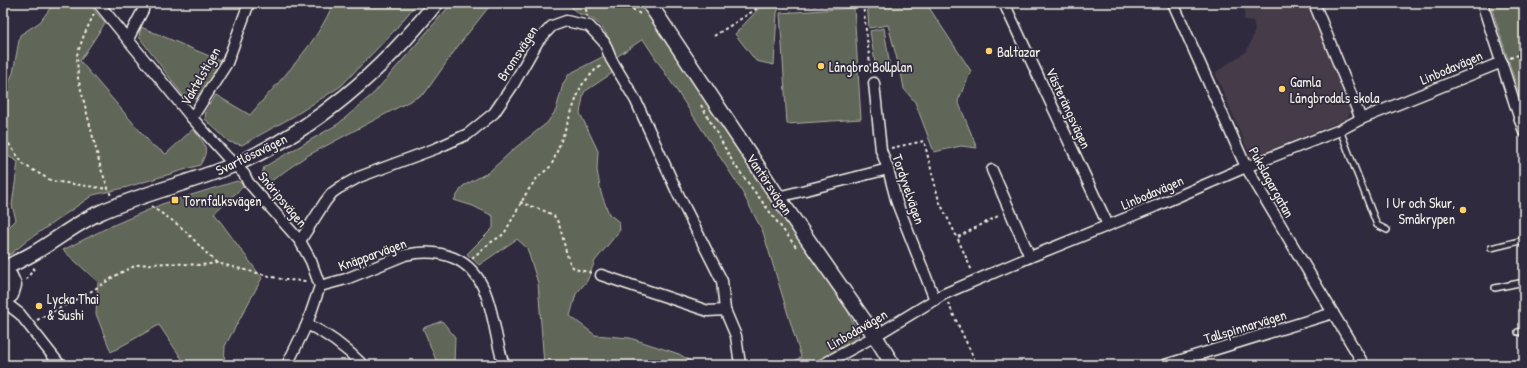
<svg xmlns="http://www.w3.org/2000/svg" width="1527" height="368" viewBox="0 0 1527 368" font-family="'Patrick Hand',sans-serif">
	<style>
		.built { fill: #443a4a }
		.green { fill: #616659; stroke: #aaaca0 }
		.lines { fill: none; stroke-linecap: round; stroke-linejoin: round }
		.lane-casing { stroke: #f4f1e8; stroke-width: 8 }
		.street-casing { stroke: #f4f1e8; stroke-width: 13 }
		.secondary-casing { stroke: #f4f1e8; stroke-width: 17 }
		.path { stroke: #f4f1e8; stroke-width: 2; stroke-dasharray: 3 3; stroke-linecap: butt }
		.lane { stroke: #2f2a3d; stroke-width: 5 }
		.street { stroke: #2f2a3d; stroke-width: 10 }
		.secondary { stroke: #2f2a3d; stroke-width: 14 }
		.poi-dot { fill: #ffd166; stroke: #2f2a3d; stroke-width: 1.5 }
		.labels { text-anchor: middle; dominant-baseline: central; stroke-width: 3.5; stroke-linejoin: round; paint-order: stroke }
		.poi-label { font-size: 14px; fill: #f4f1e8; stroke: #2f2a3d; text-anchor: start }
		.street-label { font-size: 14px; fill: #f4f1e8; stroke: #2f2a3d }
	</style>
	<rect width="100%" height="100%" fill="#2f2a3d"/>
	<filter id="ink" filterUnits="userSpaceOnUse"><feTurbulence type="fractalNoise" baseFrequency=".025" numOctaves="2"/><feDisplacementMap in="SourceGraphic" scale="8" xChannelSelector="R" yChannelSelector="G"/><feConvolveMatrix kernelMatrix="1 2 1 2 8 2 1 2 1" color-interpolation-filters="sRGB"/></filter>
	<g filter="url(#ink)">
		<polygon class="built" points="1245,3 1307,3 1349,106 1350,113 1347,118 1337,123 1251,158 1215,73 1233,60 1246,52 1252,39 1255,29 1253,21 1244,20"/>
		<g class="green">
			<path d="M54,3H88L105,23L80,61L152,145L166,154L193,129C204,144 211,147 200,165L124,188L93,195L28,240L11,254L3,256V233L16,220L12,205L18,162L3,153V95L13,73L20,35L40,22Z"/>
			<path d="M333,3H417L394,31L341,86L294,116L242,145L229,142L205,119L206,111L216,95L250,115C277,83 319,42 333,3Z"/>
			<polygon points="452,3 492,3 458,46 425,93 305,157 267,184 262,174 264,167 338,124 374,93"/>
			<path d="M569,3H643L733,142L848,311L859,337L813,365H788L801,357L763,232L739,186L643,39L615,58C613,44 606,29 594,20C582,12 577,18 569,3Z"/>
			<polygon points="764,3 781,3 777,13 774,65 756,61 735,34"/>
			<polygon points="867,3 926,3 971,71 958,101 977,148 961,146 934,152 915,102 904,89 902,78 888,25 869,28"/>
			<polygon points="1490,3 1524,3 1524,109"/>
			<polygon points="854,8 861,119 787,124 780,13"/>
			<polygon points="141,27 221,61 198,99 185,98 139,37"/>
			<polygon points="884,28 890,67 876,69 870,31"/>
			<polygon points="604,56 614,72 584,92 580,113 598,151 597,170 601,193 609,214 619,222 620,230 595,261 587,281 576,294 570,316 595,335 630,338 679,354 692,362 691,365 544,365 538,283 527,248 517,239 479,265 467,254 493,228 493,216 473,206 454,200 463,186 489,172 515,148 547,123 556,110 563,84 569,74"/>
			<polygon points="237,181 245,185 214,213 262,278 225,346 224,365 186,365 159,325 111,352 96,314 98,282 63,250 109,227 162,204"/>
			<polygon points="442,321 455,337 454,365 438,365 423,328"/>
		</g>
		<g class="lines">
			<defs>
				<g id="lane">
					<polyline points="1340,130 1377,225 1387,230"/>
					<polyline points="1491,248 1524,240"/>
					<polyline points="1495,288 1524,282"/>
					<polyline points="1518,332 1524,331"/>
				</g>
				<g id="street">
					<polyline points="98,3 192,118 226,156 244,174 248,182 300,241 311,261 320,286 307,324 287,365"/>
					<polyline points="1004,3 1108,225"/>
					<polyline points="1173,3 1246,167 1364,365"/>
					<polyline points="1314,3 1361,119"/>
					<polyline points="1482,3 1524,132"/>
					<polyline points="128,39 143,10 144,3"/>
					<polyline points="874,83 881,150 888,169 897,203 935,300"/>
					<polyline points="192,118 227,63 249,3"/>
					<polyline points="992,170 1030,257"/>
					<polyline points="778,197 888,169"/>
					<polyline points="300,241 325,202 332,193 339,188 359,177 437,148 468,134 494,113 513,85 538,41 552,26 566,21 589,26 604,42 611,59 636,101 678,194 722,281 725,310 736,336 740,365"/>
					<polyline points="601,275 708,311 725,310"/>
					<path d="M320,286L346,279L405,255C422,251 438,251 454,258C495,276 491,329 504,365"/>
					<polyline points="3,301 20,314 60,365"/>
					<path d="M307,324C328,334 346,348 363,365"/>
					<polyline points="822,365 875,336 944,294 1030,257 1156,206 1246,167 1340,130 1361,119 1502,62"/>
					<polyline points="1165,365 1333,313"/>
				</g>
				<g id="secondary">
					<polyline points="649,3 778,197 875,336 893,365"/>
					<path d="M3,269C13,264 23,259 32,254C55,241 75,224 99,213C143,193 191,183 236,164C315,130 383,70 436,3"/>
					<polyline points="3,272 10,276 14,285 11,295 3,300"/>
				</g>
			</defs>
			<use href="#lane" class="lane-casing"/>
			<use href="#street" class="street-casing"/>
			<use href="#secondary" class="secondary-casing"/>
			<g class="path">
				<polyline points="585,3 587,16"/>
				<polyline points="622,3 642,15"/>
				<polyline points="863,4 871,73"/>
				<polyline points="94,14 84,35 77,55 78,78 101,169 111,196"/>
				<polyline points="714,36 761,6 863,4"/>
				<polyline points="1510,58 1524,53"/>
				<polyline points="701,105 734,164 796,247"/>
				<polyline points="3,142 9,144 24,165 52,181 108,189"/>
				<polyline points="891,148 924,141 939,201 957,237 972,271"/>
				<path d="M520,202C527,205 550,212 554,216C564,227 564,260 574,268C578,271 587,271 592,273"/>
				<path d="M151,206C163,215 175,221 185,231C196,241 205,253 217,263"/>
				<polyline points="958,237 1000,215"/>
				<polyline points="472,258 490,243 504,234 527,192 537,178 551,166 555,157 581,86 595,70 603,65"/>
				<polyline points="26,280 35,267"/>
				<polyline points="948,303 977,365"/>
				<polyline points="37,320 90,292 120,273 137,265 167,263 201,265 217,263 285,280 308,281"/>
			</g>
			<use href="#lane" class="lane"/>
			<use href="#street" class="street"/>
			<use href="#secondary" class="secondary"/>
		</g>
	</g>
	<g class="poi-dot">
		<circle cx="989" cy="51" r="4"/>
		<circle cx="821" cy="66" r="4"/>
		<circle cx="1282" cy="89" r="4"/>
		<rect x="171" y="196" width="8" height="8" rx="2"/>
		<circle cx="1463" cy="210" r="4"/>
		<circle cx="39" cy="306" r="4"/>
	</g>
	<g class="labels">
		<g class="poi-label">
			<text x="997" y="51">Baltazar</text>
			<text x="829" y="66">Långbro Bollplan</text>
			<text x="1290" y="81">Gamla<tspan x="1290" dy="16">Långbrodals skola</tspan></text>
			<text x="183" y="200">Tornfalksvägen</text>
			<text x="1455" y="202" text-anchor="end">I Ur och Skur,<tspan x="1455" dy="16">Småkrypen</tspan></text>
			<text x="47" y="298">Lycka Thai<tspan x="47" dy="16">&amp; Sushi</tspan></text>
		</g>
		<g class="street-label">
			<text transform="translate(517 53) rotate(-57)">Bromsvägen</text>
			<text transform="translate(1451 67) rotate(-23)">Linbodavägen</text>
			<text transform="translate(200 76) rotate(-60)">Vaktelstigen</text>
			<text transform="translate(1069 108) rotate(65)">Västerängsvägen</text>
			<text transform="translate(251 154) rotate(-26)">Svartlösavägen</text>
			<text transform="translate(1272 182) rotate(61)">Pukslagargatan</text>
			<text transform="translate(770 184) rotate(56)">Vantörsvägen</text>
			<text transform="translate(909 189) rotate(71)">Tordyvelvägen</text>
			<text transform="translate(1152 192) rotate(-23)">Linbodavägen</text>
			<text transform="translate(283 199) rotate(50)">Snöripsvägen</text>
			<text transform="translate(372 254) rotate(-20)">Knäpparvägen</text>
			<text transform="translate(1245 326) rotate(-17)">Tallspinnarvägen</text>
			<text transform="translate(857 329) rotate(-30)">Linbodavägen</text>
		</g>
	</g>
	<rect width="1527" height="368" fill="none" stroke="#2f2a3d" stroke-width="16"/>
	<rect x="8" y="8" width="1511" height="352" fill="none" stroke="#f4f1e8" stroke-width="1.5" filter="url(#ink)"/>
</svg>
